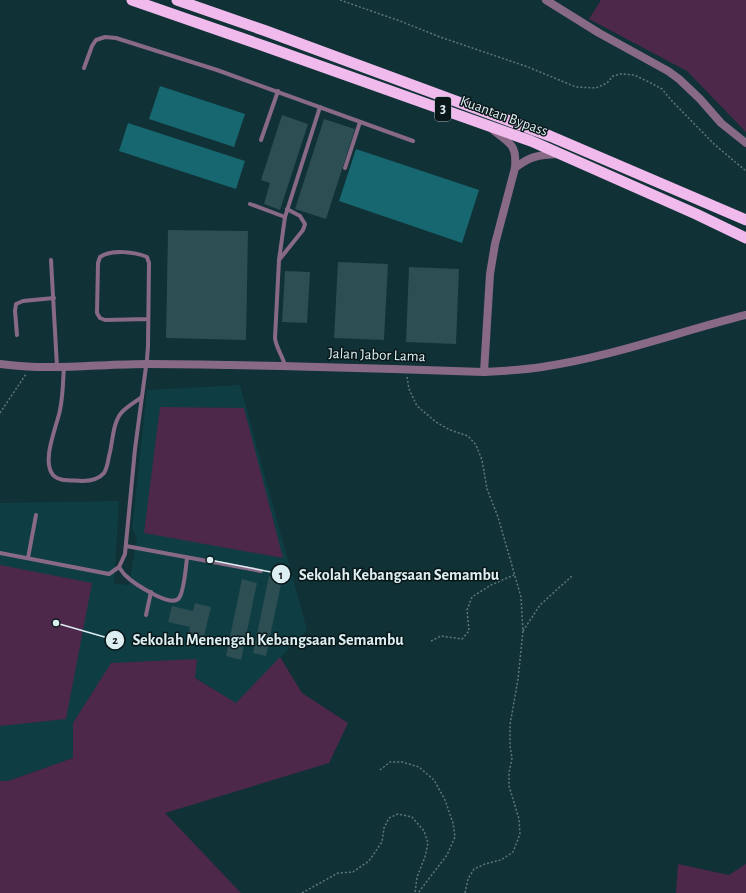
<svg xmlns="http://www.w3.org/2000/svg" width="746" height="893" viewBox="0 0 746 893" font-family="'Alegreya Sans',sans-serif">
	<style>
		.built { fill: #0e3d43 }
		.green { fill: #4d284b }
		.water { fill: #176770 }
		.building { fill: #2d4e53 }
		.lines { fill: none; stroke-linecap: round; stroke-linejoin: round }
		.path { stroke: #5d787d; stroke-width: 1.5; stroke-dasharray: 2 2; stroke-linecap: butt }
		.service { stroke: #896a86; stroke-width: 4 }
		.minor { stroke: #896a86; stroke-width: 8 }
		.tertiary { stroke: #896a86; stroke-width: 8 }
		.trunk { stroke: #f0baec; stroke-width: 11 }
		.labels { text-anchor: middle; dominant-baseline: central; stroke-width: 3; stroke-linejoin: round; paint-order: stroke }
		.shield { fill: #091719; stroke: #9daeb0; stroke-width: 1 }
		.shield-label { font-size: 14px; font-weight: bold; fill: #dceef1 }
		.street-label { font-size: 15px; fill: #dceef1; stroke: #091719 }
		.leader { fill: none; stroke: #dceef1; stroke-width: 1.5 }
		.callout-dot { fill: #dceef1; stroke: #091719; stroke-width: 1.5 }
		.mark-label { font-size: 12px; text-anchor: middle; font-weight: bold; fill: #111 }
		.callout-label { font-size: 16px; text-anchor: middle; font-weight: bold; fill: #dceef1; stroke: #091719; stroke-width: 3; stroke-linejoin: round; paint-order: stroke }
	</style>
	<rect width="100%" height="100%" fill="#103136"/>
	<polygon class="built" points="240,385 307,630 236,704 195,677 197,659 73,723 73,758 8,781 0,781 0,503 119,501 114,583 129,585 137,538 132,529 147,390"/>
	<g class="green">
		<polygon points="601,0 746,0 746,132 687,71 589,19"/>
		<polygon points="160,407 244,408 283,558 144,533"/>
		<polygon points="0,565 92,583 66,719 0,726"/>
		<polygon points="280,657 302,693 348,723 329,763 165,813 241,893 0,893 0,781 8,781 73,758 73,723 111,663 197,659 195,678 236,703"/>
		<polygon points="678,864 729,875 746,864 746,893 676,893"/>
	</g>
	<g class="water">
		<polygon points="160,86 245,114 234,147 149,119"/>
		<polygon points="128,123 245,161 236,189 119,151"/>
		<polygon points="356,149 479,190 462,243 339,201"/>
	</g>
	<g class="building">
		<polygon points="282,115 308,124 280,210 264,204 270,183 261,180"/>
		<polygon points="324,119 355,129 326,219 295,209"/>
		<polygon points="168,230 248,231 246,340 166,338"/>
		<polygon points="338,262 388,264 384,340 334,338"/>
		<polygon points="409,267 459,269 456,344 406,342"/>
		<polygon points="285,271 310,272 307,323 282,322"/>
		<polygon points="269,576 282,579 266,656 253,653"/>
		<polygon points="242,579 257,583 241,660 226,656"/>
		<polygon points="195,603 211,607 204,636 189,633 190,627 168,622 172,606 193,611"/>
	</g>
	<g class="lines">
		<g class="path">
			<polyline points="340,0 400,21 440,37 528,67 576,87 596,88 607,83 613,76 621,74 634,75 649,82 662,89 671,100 715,145 746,171"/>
			<polyline points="407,377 409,389 417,406 436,422 450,430 468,436 476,445 482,460 487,489 498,517 521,597 523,631 518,679 510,725 510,746 512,758 509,773 509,786 519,819 520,834 513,852 501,860 485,864 474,869 468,879 465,893"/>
			<polyline points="0,413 26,374"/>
			<polyline points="523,631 540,605 572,576"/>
			<polyline points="431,641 441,636 462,639 469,631 467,610 472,597 491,585 514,575"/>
			<polyline points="380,770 390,762 402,762 419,767 434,780 445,800 453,823 455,837 447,855 418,893"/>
			<polyline points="302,893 338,873 353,872 369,861 382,842 384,828 389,818 398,814 412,817 424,831 428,843 425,857 417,877 415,893"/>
		</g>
		<g class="service">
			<polyline points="84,68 92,46 96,40 105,37 116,38 217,70 413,141"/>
			<polyline points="261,140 278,91"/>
			<polyline points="345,168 360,122"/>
			<polyline points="250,204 285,217"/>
			<polyline points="51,260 57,367"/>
			<polyline points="279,260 303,230 305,224 300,216 287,209"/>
			<polyline points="17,335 15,311 16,304 23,301 54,298"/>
			<path d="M285,366C283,356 276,348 275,338L279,260L285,217L320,107"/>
			<path d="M64,367C63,381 63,396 60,410C57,426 41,461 53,475C59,482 73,480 82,481C89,481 99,479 104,473C108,467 108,459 110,452C113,439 113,422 122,412C128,406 135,402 142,397"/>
			<polyline points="126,546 261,571"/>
			<path d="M0,553L109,574L119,567L125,554L135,449L147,359L148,346L149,263L147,257C135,252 112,249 100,257L98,263L97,313L100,318L105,320L148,319"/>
			<polyline points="28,558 36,515"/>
			<path d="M119,567C121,570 123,573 125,575C132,582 171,609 179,598C184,592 186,566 187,558"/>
			<polyline points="146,615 151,592"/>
		</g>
		<g class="minor">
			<polyline points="546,0 599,33 668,71 679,79 700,99 721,123 746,143"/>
			<path d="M515,168C530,156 539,155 558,154"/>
			<path d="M484,372L490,274L495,244L515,168C517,144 510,144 493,130"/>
		</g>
		<path class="tertiary" d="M0,364C49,371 99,364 148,364C260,365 372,368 484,372C504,371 523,370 542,367C611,357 678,332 746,315"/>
		<g class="trunk">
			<polyline points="132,0 267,47 531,141 696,214 746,238"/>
			<polyline points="177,0 266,31 550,136 746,220"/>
		</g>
	</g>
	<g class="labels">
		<rect class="shield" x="435" y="97" width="16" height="24" rx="3"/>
		<g class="shield-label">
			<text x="443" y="109">3</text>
		</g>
		<g class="street-label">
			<text transform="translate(504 116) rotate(20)">Kuantan Bypass</text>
			<text transform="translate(377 355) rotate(2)">Jalan Jabor Lama</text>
		</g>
	</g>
	<path class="leader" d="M210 560L281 574M56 623L115 640"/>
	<g class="callout-dot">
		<circle cx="210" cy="560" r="4"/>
		<circle cx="56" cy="623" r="4"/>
		<circle cx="281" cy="574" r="10"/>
		<circle cx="115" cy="640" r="10"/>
	</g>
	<g class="mark-label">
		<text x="281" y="579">1</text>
		<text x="115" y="644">2</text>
	</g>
	<g class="callout-label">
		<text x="399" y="580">Sekolah Kebangsaan Semambu</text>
		<text x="268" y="645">Sekolah Menengah Kebangsaan Semambu</text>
	</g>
</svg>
